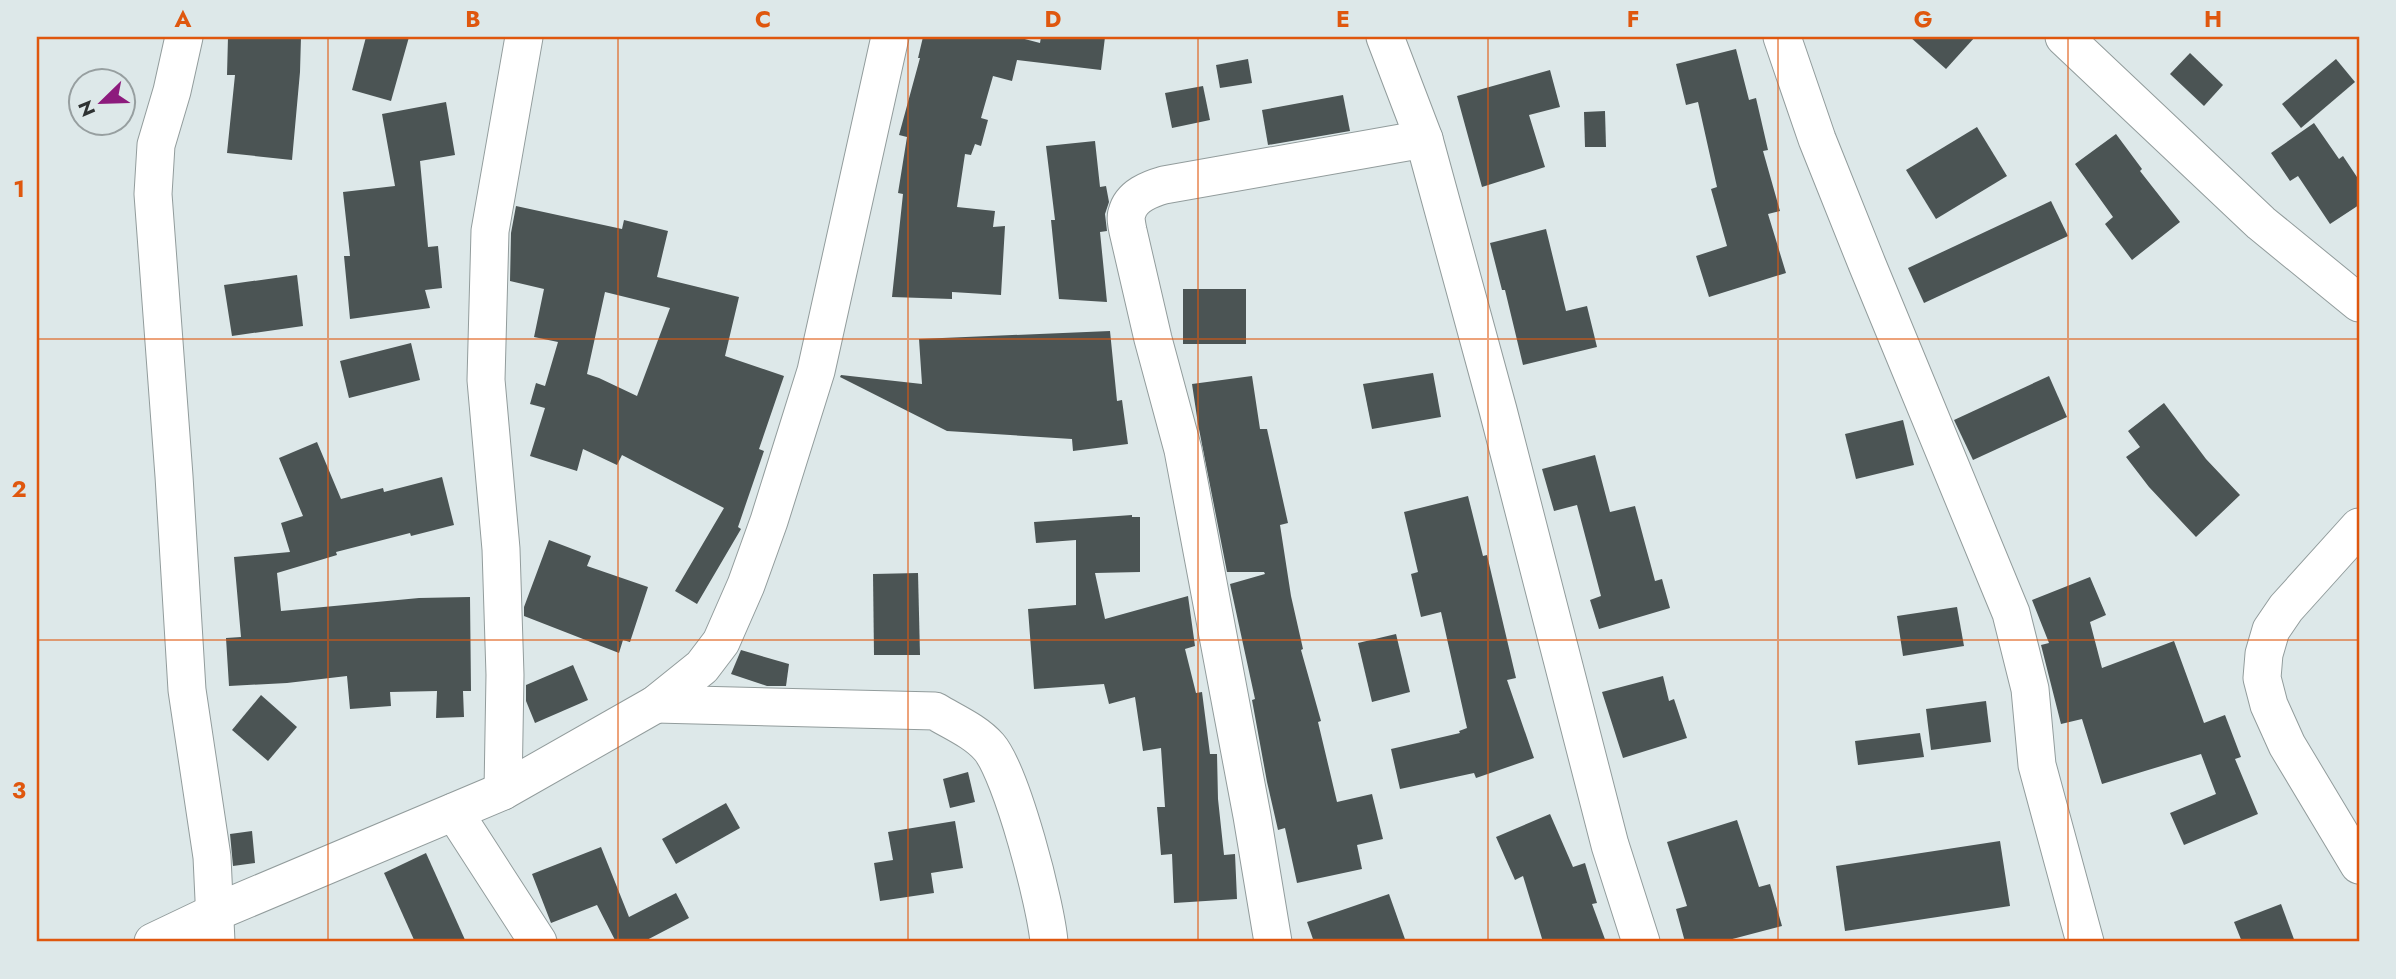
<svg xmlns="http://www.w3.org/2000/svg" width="2396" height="979" viewBox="0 0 2396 979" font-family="Jost,sans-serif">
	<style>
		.building { fill: #4b5454; fill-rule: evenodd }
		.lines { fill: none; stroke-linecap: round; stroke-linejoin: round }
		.minor-casing { stroke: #929c9c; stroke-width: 39 }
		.minor { stroke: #fff; stroke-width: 37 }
		.grid { fill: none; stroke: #df570e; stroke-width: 2; stroke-opacity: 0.55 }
		.neatline { fill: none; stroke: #df570e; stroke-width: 2.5 }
		.grid-label { font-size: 23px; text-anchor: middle; font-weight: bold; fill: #df570e }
	</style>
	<rect width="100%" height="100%" fill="#dde8e9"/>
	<g class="building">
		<polygon points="228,37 301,37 300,72 292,160 227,153 235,75 227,75"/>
		<polygon points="366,37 409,37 391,101 352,90"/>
		<polygon points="923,37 1017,37 1040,43 1041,37 1105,37 1101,70 1017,60 1012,81 993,76 981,118 988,120 981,146 975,144 971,155 965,154 957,207 995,211 993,227 1005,226 1001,295 952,292 952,299 892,297 903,194 898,193 907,137 899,135 920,58 918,58"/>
		<polygon points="1910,37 1975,37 1946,69"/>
		<polygon points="1736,49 1749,100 1756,98 1768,150 1763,151 1780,211 1768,214 1786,273 1709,297 1696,256 1727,246 1711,189 1717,187 1698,102 1686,105 1676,64"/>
		<polygon points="2190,53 2223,85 2204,106 2170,74"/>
		<polygon points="1248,59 1252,83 1220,88 1216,65"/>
		<polygon points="2336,59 2355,82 2301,128 2282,104"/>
		<polygon points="1550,70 1560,107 1529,115 1545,167 1482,187 1457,96"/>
		<polygon points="1203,86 1210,120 1172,128 1165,93"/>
		<polygon points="1343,95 1350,131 1268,145 1262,110"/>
		<polygon points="446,102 455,155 420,161 428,247 438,246 442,288 425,290 430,308 350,319 344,256 350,256 343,192 395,186 382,114"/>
		<polygon points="1605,111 1606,147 1585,147 1584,112"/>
		<polygon points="2314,123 2339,159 2343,156 2359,180 2359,205 2330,224 2298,176 2290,181 2271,153"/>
		<polygon points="1977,127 2007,176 1936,219 1906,170"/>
		<polygon points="2116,134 2142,169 2140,171 2180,222 2132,260 2105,224 2113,217 2075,164"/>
		<polygon points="1095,141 1100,187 1106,186 1109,202 1105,214 1107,231 1100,232 1107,302 1059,299 1051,220 1055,220 1046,146"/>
		<polygon points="2051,201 2068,236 1924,303 1908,268"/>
		<path d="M516,206L622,229L624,220L668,231L657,277L739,297L725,356L784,376L759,449L764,451L738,527L741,529L697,604L675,591L724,508L622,455L617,465L583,449L577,471L530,456L545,408L530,404L536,383L545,386L558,342L534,337L544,289L510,281L511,233ZM605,292L670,308L637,396L599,378L587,374Z"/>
		<polygon points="1546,229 1566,311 1587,306 1597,347 1523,365 1505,290 1502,290 1490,243"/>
		<polygon points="297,275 303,326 232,336 224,285"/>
		<rect x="1183" y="289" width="63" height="55"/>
		<polygon points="1110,331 1117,401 1122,400 1128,444 1073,451 1072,439 947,431 840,377 841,375 922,384 919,339"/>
		<polygon points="411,343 420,380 349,398 340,361"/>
		<polygon points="1433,373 1441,417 1372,429 1363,384"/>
		<polygon points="1252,376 1260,429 1267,429 1288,523 1280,525 1291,596 1303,649 1301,650 1321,721 1318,722 1337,802 1372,794 1383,839 1357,845 1362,869 1297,883 1285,828 1278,830 1267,782 1252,700 1255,699 1230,584 1265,574 1264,572 1227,572 1198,424 1192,384"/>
		<polygon points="2049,376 2067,417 1973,460 1954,420"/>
		<polygon points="2164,403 2206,459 2240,495 2196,537 2149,487 2126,457 2140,447 2128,431"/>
		<polygon points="1903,420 1914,465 1856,479 1845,434"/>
		<polygon points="317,442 341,499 383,488 384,492 442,477 454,525 411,536 410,533 336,552 337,555 277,573 281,611 419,598 470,597 471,691 463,691 464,717 436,718 437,691 390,692 391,706 350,709 347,676 287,683 229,686 226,638 241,637 234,557 290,552 281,523 303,516 279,458"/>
		<polygon points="1595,455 1610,512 1635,506 1655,581 1662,579 1670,608 1599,629 1590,600 1601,596 1577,505 1554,511 1542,469"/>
		<polygon points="1468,496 1483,556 1487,555 1516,678 1507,680 1534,758 1476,778 1474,773 1400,789 1391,749 1460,733 1459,731 1467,728 1441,612 1421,617 1411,574 1418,572 1404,512"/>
		<polygon points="1132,515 1132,517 1140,517 1140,572 1095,573 1105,619 1188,596 1195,646 1185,649 1196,693 1202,692 1210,754 1217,754 1218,799 1224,855 1235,854 1237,899 1174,903 1172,854 1161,855 1157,807 1165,807 1161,748 1143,751 1135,697 1109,704 1104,684 1034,689 1028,609 1076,605 1076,540 1036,543 1034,522"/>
		<polygon points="549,540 591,556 587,566 648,587 630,642 623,640 619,653 524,616 524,607"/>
		<polygon points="918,573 920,655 874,655 873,574"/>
		<polygon points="2090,577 2106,615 2090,622 2102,668 2174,641 2204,723 2225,715 2241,757 2235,759 2258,814 2184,845 2170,813 2216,794 2201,754 2102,784 2082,719 2061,724 2041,645 2049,643 2032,600"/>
		<polygon points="1957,607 1964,646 1903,656 1897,616"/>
		<polygon points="1396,634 1410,692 1372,702 1358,643"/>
		<polygon points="741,650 789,664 786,686 767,686 731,674"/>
		<polygon points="573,665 588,700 535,723 526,701 526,685"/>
		<polygon points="1663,676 1669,701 1674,699 1687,738 1623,758 1602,692"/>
		<polygon points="261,695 297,727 268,761 232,730"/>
		<polygon points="1986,701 1991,742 1931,750 1926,709"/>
		<polygon points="1920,733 1924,757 1858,765 1855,741"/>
		<polygon points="968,772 975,802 950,808 943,779"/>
		<polygon points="726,803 740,828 676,864 662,839"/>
		<polygon points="1550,814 1573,867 1585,863 1597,903 1592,904 1606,942 1543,942 1523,876 1515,880 1496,837"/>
		<polygon points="1737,820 1759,887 1770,884 1782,926 1721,942 1685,942 1676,909 1687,906 1667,842"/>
		<polygon points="955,821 963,868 931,873 934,893 880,901 874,863 893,860 888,832"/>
		<polygon points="252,831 255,863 233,866 230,834"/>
		<polygon points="2000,841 2010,906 1845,931 1836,866"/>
		<polygon points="601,847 629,917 676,893 689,918 643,942 616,942 597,905 551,923 532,874"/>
		<polygon points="426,853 466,942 415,942 384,873"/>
		<polygon points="1389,894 1406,942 1314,942 1307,922"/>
		<polygon points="2281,904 2295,942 2242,942 2234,922"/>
	</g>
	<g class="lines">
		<defs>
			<g id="minor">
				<polyline points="184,37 172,91 156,145 153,194 174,476 187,690 212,857 216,942"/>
				<polyline points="1385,37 1424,139 1498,410 1610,845 1641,942"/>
				<polyline points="1782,37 1817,139 1867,264 2011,613 2030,689 2037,765 2085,942"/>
				<polyline points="2064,37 2261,223 2359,303"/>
				<polyline points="2359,527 2286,608 2271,630 2264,654 2262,678 2269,705 2287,745 2359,865"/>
				<path d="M656,704L935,711C953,722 975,731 989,747C1012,774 1046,905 1049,942"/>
				<polyline points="503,791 505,675 501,549 486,380 490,231 524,37"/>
				<polyline points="454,812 538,942"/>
				<polyline points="153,942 216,912 503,791 656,704 702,667 721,642 746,585 769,521 816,371 890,37"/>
				<path d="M1273,942L1252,816L1183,450L1153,339L1128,231C1127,226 1125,217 1127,213C1131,196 1150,189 1164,185L1424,139"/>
			</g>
		</defs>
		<use href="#minor" class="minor-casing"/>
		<use href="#minor" class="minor"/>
	</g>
	<path class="grid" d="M328,37V942M618,37V942M908,37V942M1198,37V942M1488,37V942M1778,37V942M2068,37V942M37,339H2359M37,640H2359"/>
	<rect width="2396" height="979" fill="none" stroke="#dde8e9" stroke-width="77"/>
	<g transform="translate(102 102) rotate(247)"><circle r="33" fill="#dde8e9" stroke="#979fa0" stroke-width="2"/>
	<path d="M0-5L12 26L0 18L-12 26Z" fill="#8d1b7d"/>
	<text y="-10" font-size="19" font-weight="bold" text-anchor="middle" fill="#2e3232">N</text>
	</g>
	<rect x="38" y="38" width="2320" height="902" class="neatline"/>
	<g class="grid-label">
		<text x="183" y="27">A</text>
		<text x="473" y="27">B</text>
		<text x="763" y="27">C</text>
		<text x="1053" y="27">D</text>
		<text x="1343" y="27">E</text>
		<text x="1633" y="27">F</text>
		<text x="1923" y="27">G</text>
		<text x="2213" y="27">H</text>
		<text x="19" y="197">1</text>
		<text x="19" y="497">2</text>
		<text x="19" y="798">3</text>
	</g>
</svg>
